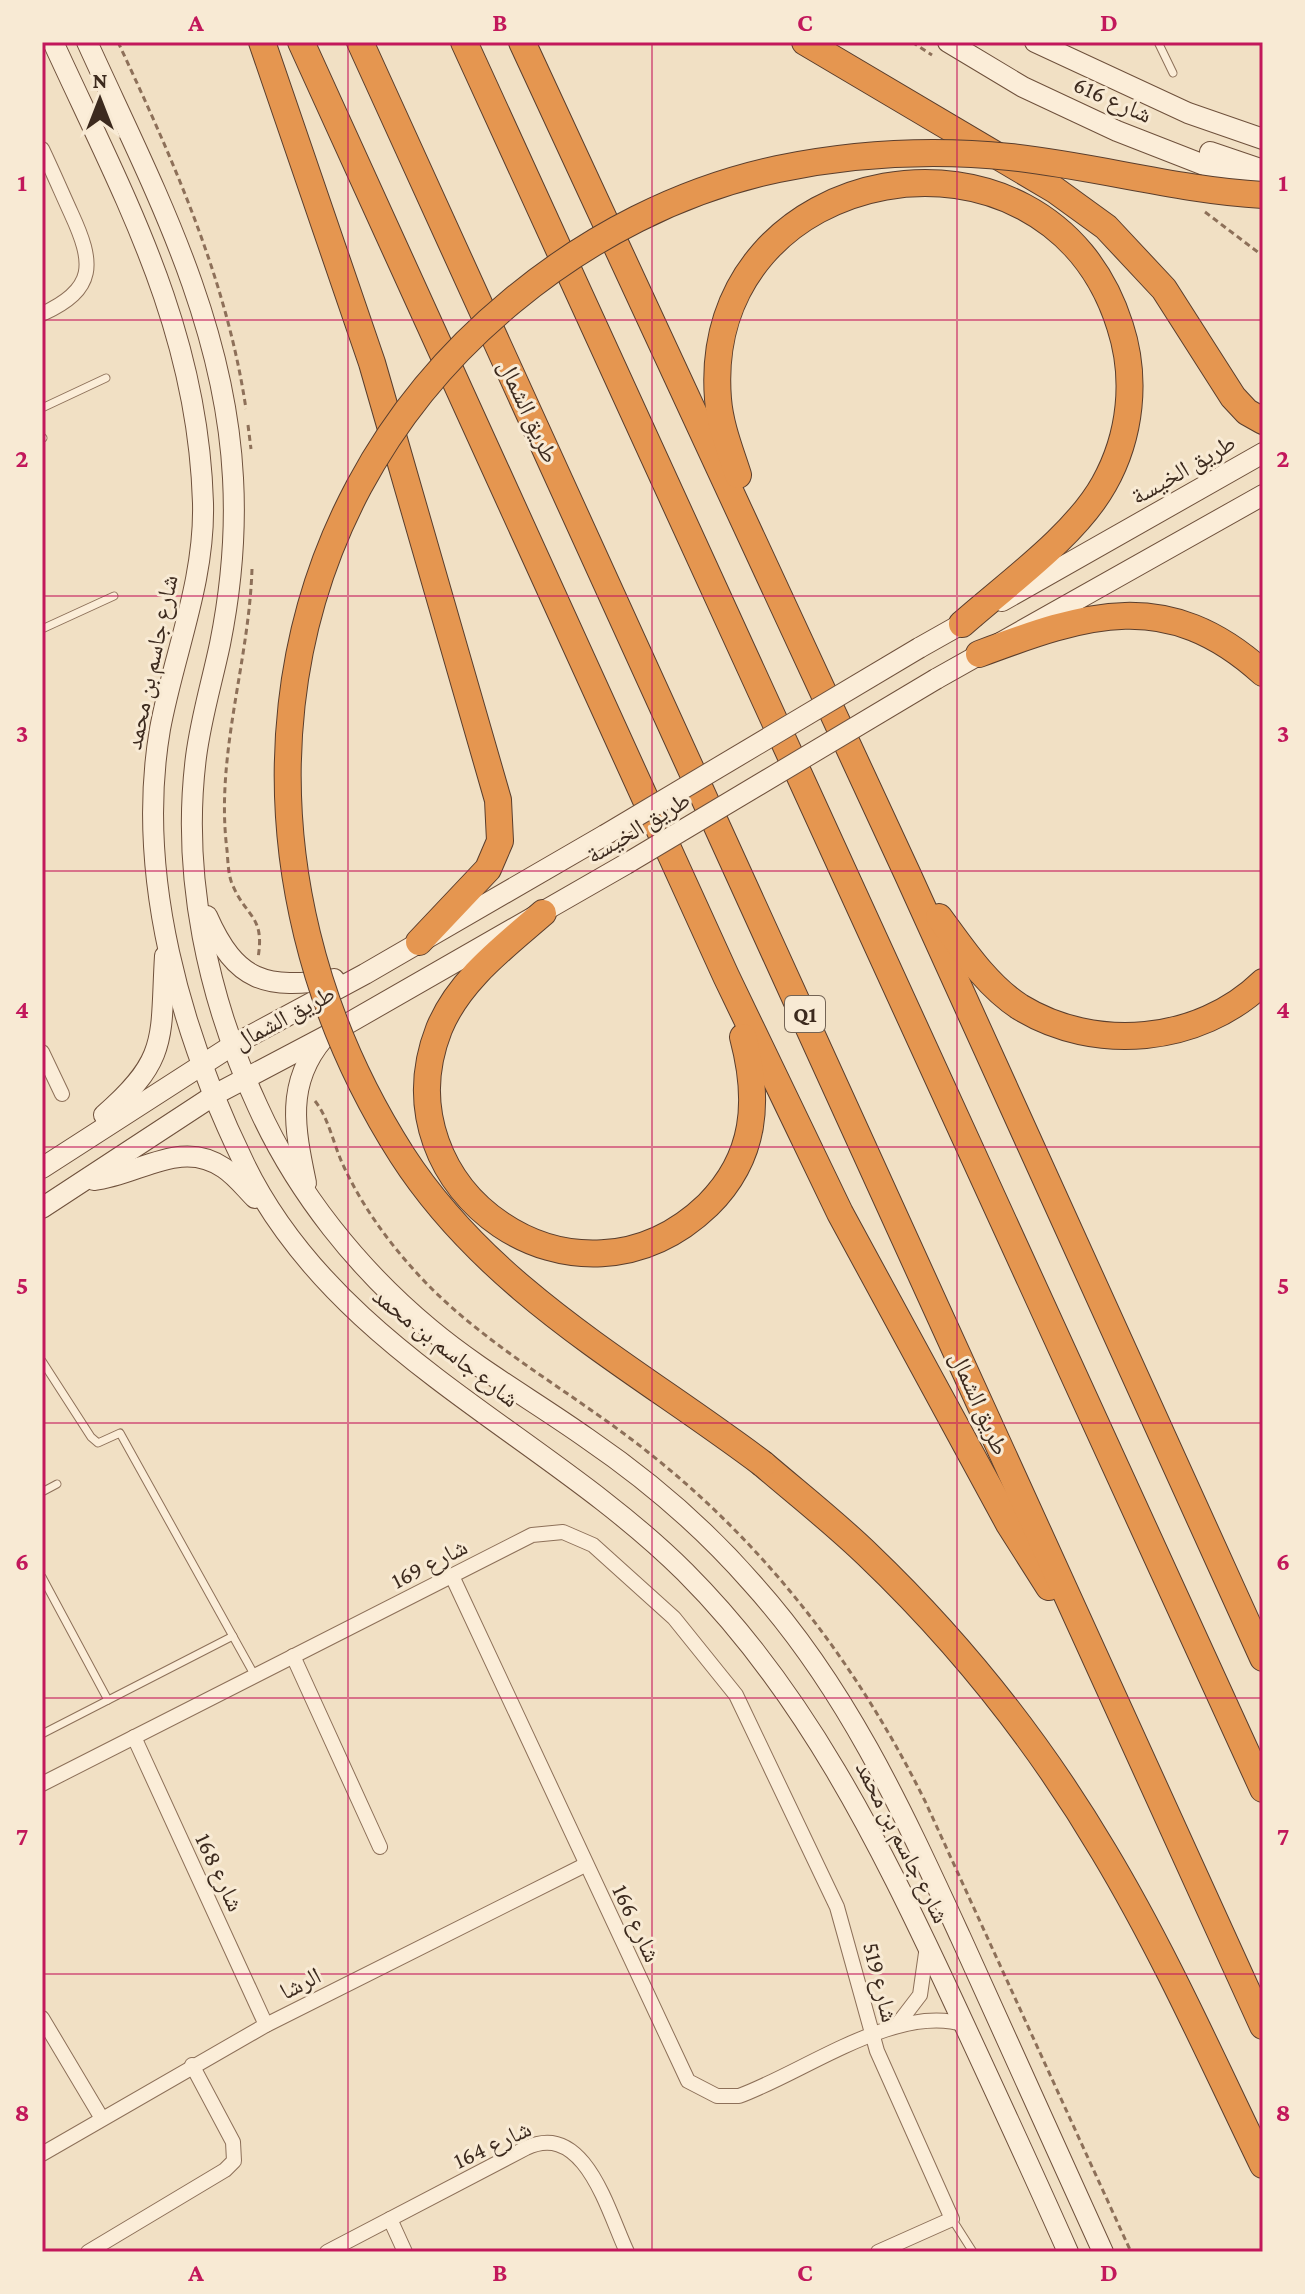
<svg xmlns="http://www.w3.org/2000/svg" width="1305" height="2294" viewBox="0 0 1305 2294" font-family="'Crimson Pro','Noto Naskh Arabic',serif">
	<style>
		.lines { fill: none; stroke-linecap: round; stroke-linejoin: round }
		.service-casing { stroke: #8d7059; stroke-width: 9 }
		.minor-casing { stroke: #8d7059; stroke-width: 16 }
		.secondary-casing { stroke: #6f513c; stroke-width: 22 }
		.motorway-casing { stroke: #5a3e2d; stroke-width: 28 }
		.path { stroke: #8d7059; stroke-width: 3; stroke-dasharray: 6 4; stroke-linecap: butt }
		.service { stroke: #fbedd8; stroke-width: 7 }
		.minor { stroke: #fbedd8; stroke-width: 14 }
		.secondary { stroke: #fbedd8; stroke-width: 20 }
		.motorway { stroke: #e59650; stroke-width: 26 }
		.secondary-bridge-casing { stroke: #6f513c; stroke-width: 22; stroke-linecap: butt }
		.motorway-bridge-casing { stroke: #5a3e2d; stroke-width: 28; stroke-linecap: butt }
		.secondary-bridge { stroke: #fbedd8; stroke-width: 20 }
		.motorway-bridge { stroke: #e59650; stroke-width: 26 }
		.grid { fill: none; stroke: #c2185b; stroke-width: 2; stroke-opacity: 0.55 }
		.labels { text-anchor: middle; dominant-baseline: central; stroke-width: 6; stroke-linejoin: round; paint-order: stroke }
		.shield { fill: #f8ead4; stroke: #746455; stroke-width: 2 }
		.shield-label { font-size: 22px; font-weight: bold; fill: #3c2a1e }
		.street-label { font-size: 24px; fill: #3c2a1e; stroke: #f8ead4 }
		.neatline { fill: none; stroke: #c2185b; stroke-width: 3 }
		.grid-label { font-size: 26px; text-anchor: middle; font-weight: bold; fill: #c2185b }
	</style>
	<rect width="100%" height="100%" fill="#f1e0c4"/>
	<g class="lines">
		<defs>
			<g id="service">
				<polyline points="1158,42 1173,73"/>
				<polyline points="42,408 106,378"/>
				<polyline points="42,437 43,438"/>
				<polyline points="42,629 114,596"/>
				<polyline points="42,1361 91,1437 98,1443 120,1433 255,1676"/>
				<polyline points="42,1492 57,1484"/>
				<polyline points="42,1577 108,1700"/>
				<polyline points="42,1734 233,1636"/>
				<polyline points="952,2219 973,2252"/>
			</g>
			<g id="minor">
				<path d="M42,149C52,170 61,191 71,213C94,263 97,289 42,314"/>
				<polyline points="42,1052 62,1094"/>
				<path d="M452,1576L688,2081L717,2096H739C803,2073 898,2002 965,2025"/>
				<polyline points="293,1656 380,1847"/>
				<polyline points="134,1737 266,2025"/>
				<polyline points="42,1784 532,1535 563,1532 593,1545 674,1618 736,1695 837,1907 877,2051 952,2219 878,2252"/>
				<polyline points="42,2018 101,2117"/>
				<polyline points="897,2025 920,1995 927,1946"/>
				<polyline points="42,2154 266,2025 585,1865"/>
				<polyline points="390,2219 405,2252"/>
				<polyline points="88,2252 225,2170 234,2161 233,2142 192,2065"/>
				<path d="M327,2252L526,2148C585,2120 608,2212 627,2252"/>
			</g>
			<g id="secondary">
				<path d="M53,42C124,197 198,328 203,503C205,582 174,653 160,729C135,875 181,1034 245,1165C336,1351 544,1432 685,1572C805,1692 879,1842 950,1994C990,2080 1030,2166 1068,2252"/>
				<path d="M87,42C151,183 225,319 233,478C236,533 231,589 220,644C212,682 201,718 196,757C181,876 208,999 258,1107C297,1193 358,1269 430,1329C479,1370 536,1402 588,1439C648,1480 704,1528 752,1583C846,1687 902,1810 960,1936C1008,2041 1056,2146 1103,2252"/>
				<polyline points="948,42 1023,87 1117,131 1263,188"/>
				<polyline points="1035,42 1188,113 1263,139"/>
				<polyline points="1210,152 1263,170"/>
				<polyline points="1002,601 1263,453"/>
				<polyline points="919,648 974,617"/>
				<polyline points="936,679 1263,495"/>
				<path d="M207,916C236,982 266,990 334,979"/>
				<path d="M104,1115C170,1058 160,1037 165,956"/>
				<polyline points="42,1168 233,1045 365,974 605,835"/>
				<path d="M94,1180C139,1175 181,1138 224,1168C236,1176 245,1188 255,1198"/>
				<path d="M306,1183C295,1130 285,1084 323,1039"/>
				<polyline points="42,1208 216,1094 326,1036 626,864"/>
			</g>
			<g id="motorway">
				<polyline points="262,42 372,363 498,800 500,841 488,869 419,942"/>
				<polyline points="301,42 726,976 840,1213 1009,1524 1049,1587"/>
				<polyline points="360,42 1263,2026"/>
				<polyline points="464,42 1263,1789"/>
				<polyline points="522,42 907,873 1263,1658"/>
				<polyline points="805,42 1055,190 1106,227 1164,289 1233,397 1247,412 1263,421"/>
				<path d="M738,475C730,450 720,425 718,399C699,159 1048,97 1120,326C1137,378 1131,436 1104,484C1075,536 1007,584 962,624"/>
				<path d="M979,654C1086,614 1167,586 1263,673"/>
				<path d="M543,913C504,947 459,980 439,1029C376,1190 577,1331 708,1205C756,1157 760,1101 743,1037"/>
				<path d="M939,917C962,948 986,985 1020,1007C1095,1053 1199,1044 1263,982"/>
				<path d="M763,1464C798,1494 835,1523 868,1555C959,1642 1040,1744 1104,1852C1164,1952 1212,2060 1263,2165"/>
			</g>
		</defs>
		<use href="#service" class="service-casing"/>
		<use href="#minor" class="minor-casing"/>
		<use href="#secondary" class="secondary-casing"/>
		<use href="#motorway" class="motorway-casing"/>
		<g class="path">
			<path d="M118,42C173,160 227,280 246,409"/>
			<polyline points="912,42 932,55"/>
			<polyline points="1205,212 1263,256"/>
			<polyline points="248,425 251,449"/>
			<path d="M252,569C249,663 215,756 227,850C228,861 228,876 233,886C247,918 265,916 258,958"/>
			<path d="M315,1101C329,1118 334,1147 344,1167C365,1212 397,1254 432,1289C497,1353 578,1396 649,1453C768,1547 858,1666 925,1801L1131,2252"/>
		</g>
		<use href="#service" class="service"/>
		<use href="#minor" class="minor"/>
		<use href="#secondary" class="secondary"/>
		<use href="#motorway" class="motorway"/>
		<defs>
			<g id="secondary-bridge">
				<polyline points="605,835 919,648"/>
				<polyline points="626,864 936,679"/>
			</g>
			<path id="motorway-bridge" d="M763,1464C636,1368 491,1293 402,1155C224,876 249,518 512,301C589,237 680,190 778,169C856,153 931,149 1010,157C1095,166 1177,190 1263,195"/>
		</defs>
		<use href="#secondary-bridge" class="secondary-bridge-casing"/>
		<use href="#motorway-bridge" class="motorway-bridge-casing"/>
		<use href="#secondary-bridge" class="secondary-bridge"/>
		<use href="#motorway-bridge" class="motorway-bridge"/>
	</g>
	<path class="grid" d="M348,42V2252M652,42V2252M957,42V2252M42,320H1263M42,596H1263M42,871H1263M42,1147H1263M42,1423H1263M42,1698H1263M42,1974H1263"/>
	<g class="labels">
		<rect class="shield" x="785" y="996" width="40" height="36" rx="6"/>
		<g class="shield-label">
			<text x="805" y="1014">Q1</text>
		</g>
		<g class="street-label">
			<text transform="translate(1113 99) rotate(24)">شارع 616</text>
			<text transform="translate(529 411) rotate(65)">طريق الشمال</text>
			<text transform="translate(1183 469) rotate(-30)">طريق الخيسة</text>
			<text transform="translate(151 662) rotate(-78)">شارع جاسم بن محمد</text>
			<text transform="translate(638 827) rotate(-31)">طريق الخيسة</text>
			<text transform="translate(284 1017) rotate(-28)">طريق الشمال</text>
			<text transform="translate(446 1347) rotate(38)">شارع جاسم بن محمد</text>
			<text transform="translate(980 1403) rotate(66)">طريق الشمال</text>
			<text transform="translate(429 1563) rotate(-27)">شارع 169</text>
			<text transform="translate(903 1842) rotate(63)">شارع جاسم بن محمد</text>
			<text transform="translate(220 1872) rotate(65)">شارع 168</text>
			<text transform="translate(637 1923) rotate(65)">شارع 166</text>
			<text transform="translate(881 1982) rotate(76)">شارع 519</text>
			<text transform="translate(300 1983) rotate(-27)">الرشا</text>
			<text transform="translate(492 2144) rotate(-25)">شارع 164</text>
		</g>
	</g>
	<rect width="1305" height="2294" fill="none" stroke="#f8ead4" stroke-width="88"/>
	<g transform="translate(100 100)" stroke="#f8ead4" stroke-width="6" paint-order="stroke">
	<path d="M0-6L14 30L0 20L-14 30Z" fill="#3c2a1e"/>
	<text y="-12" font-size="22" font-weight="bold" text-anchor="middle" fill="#3c2a1e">N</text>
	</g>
	<rect x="44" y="44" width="1217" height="2206" class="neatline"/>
	<g class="grid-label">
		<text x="196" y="31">A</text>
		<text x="500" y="31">B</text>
		<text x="805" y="31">C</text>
		<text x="1109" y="31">D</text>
		<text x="22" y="191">1</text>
		<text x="1283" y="191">1</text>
		<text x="22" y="467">2</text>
		<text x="1283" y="467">2</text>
		<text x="22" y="742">3</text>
		<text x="1283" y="742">3</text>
		<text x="22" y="1018">4</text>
		<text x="1283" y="1018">4</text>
		<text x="22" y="1294">5</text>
		<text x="1283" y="1294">5</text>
		<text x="22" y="1570">6</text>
		<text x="1283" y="1570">6</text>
		<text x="22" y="1845">7</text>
		<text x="1283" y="1845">7</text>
		<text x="22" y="2121">8</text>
		<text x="1283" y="2121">8</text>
		<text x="196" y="2281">A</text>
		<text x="500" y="2281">B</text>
		<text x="805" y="2281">C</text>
		<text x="1109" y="2281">D</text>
	</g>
</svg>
